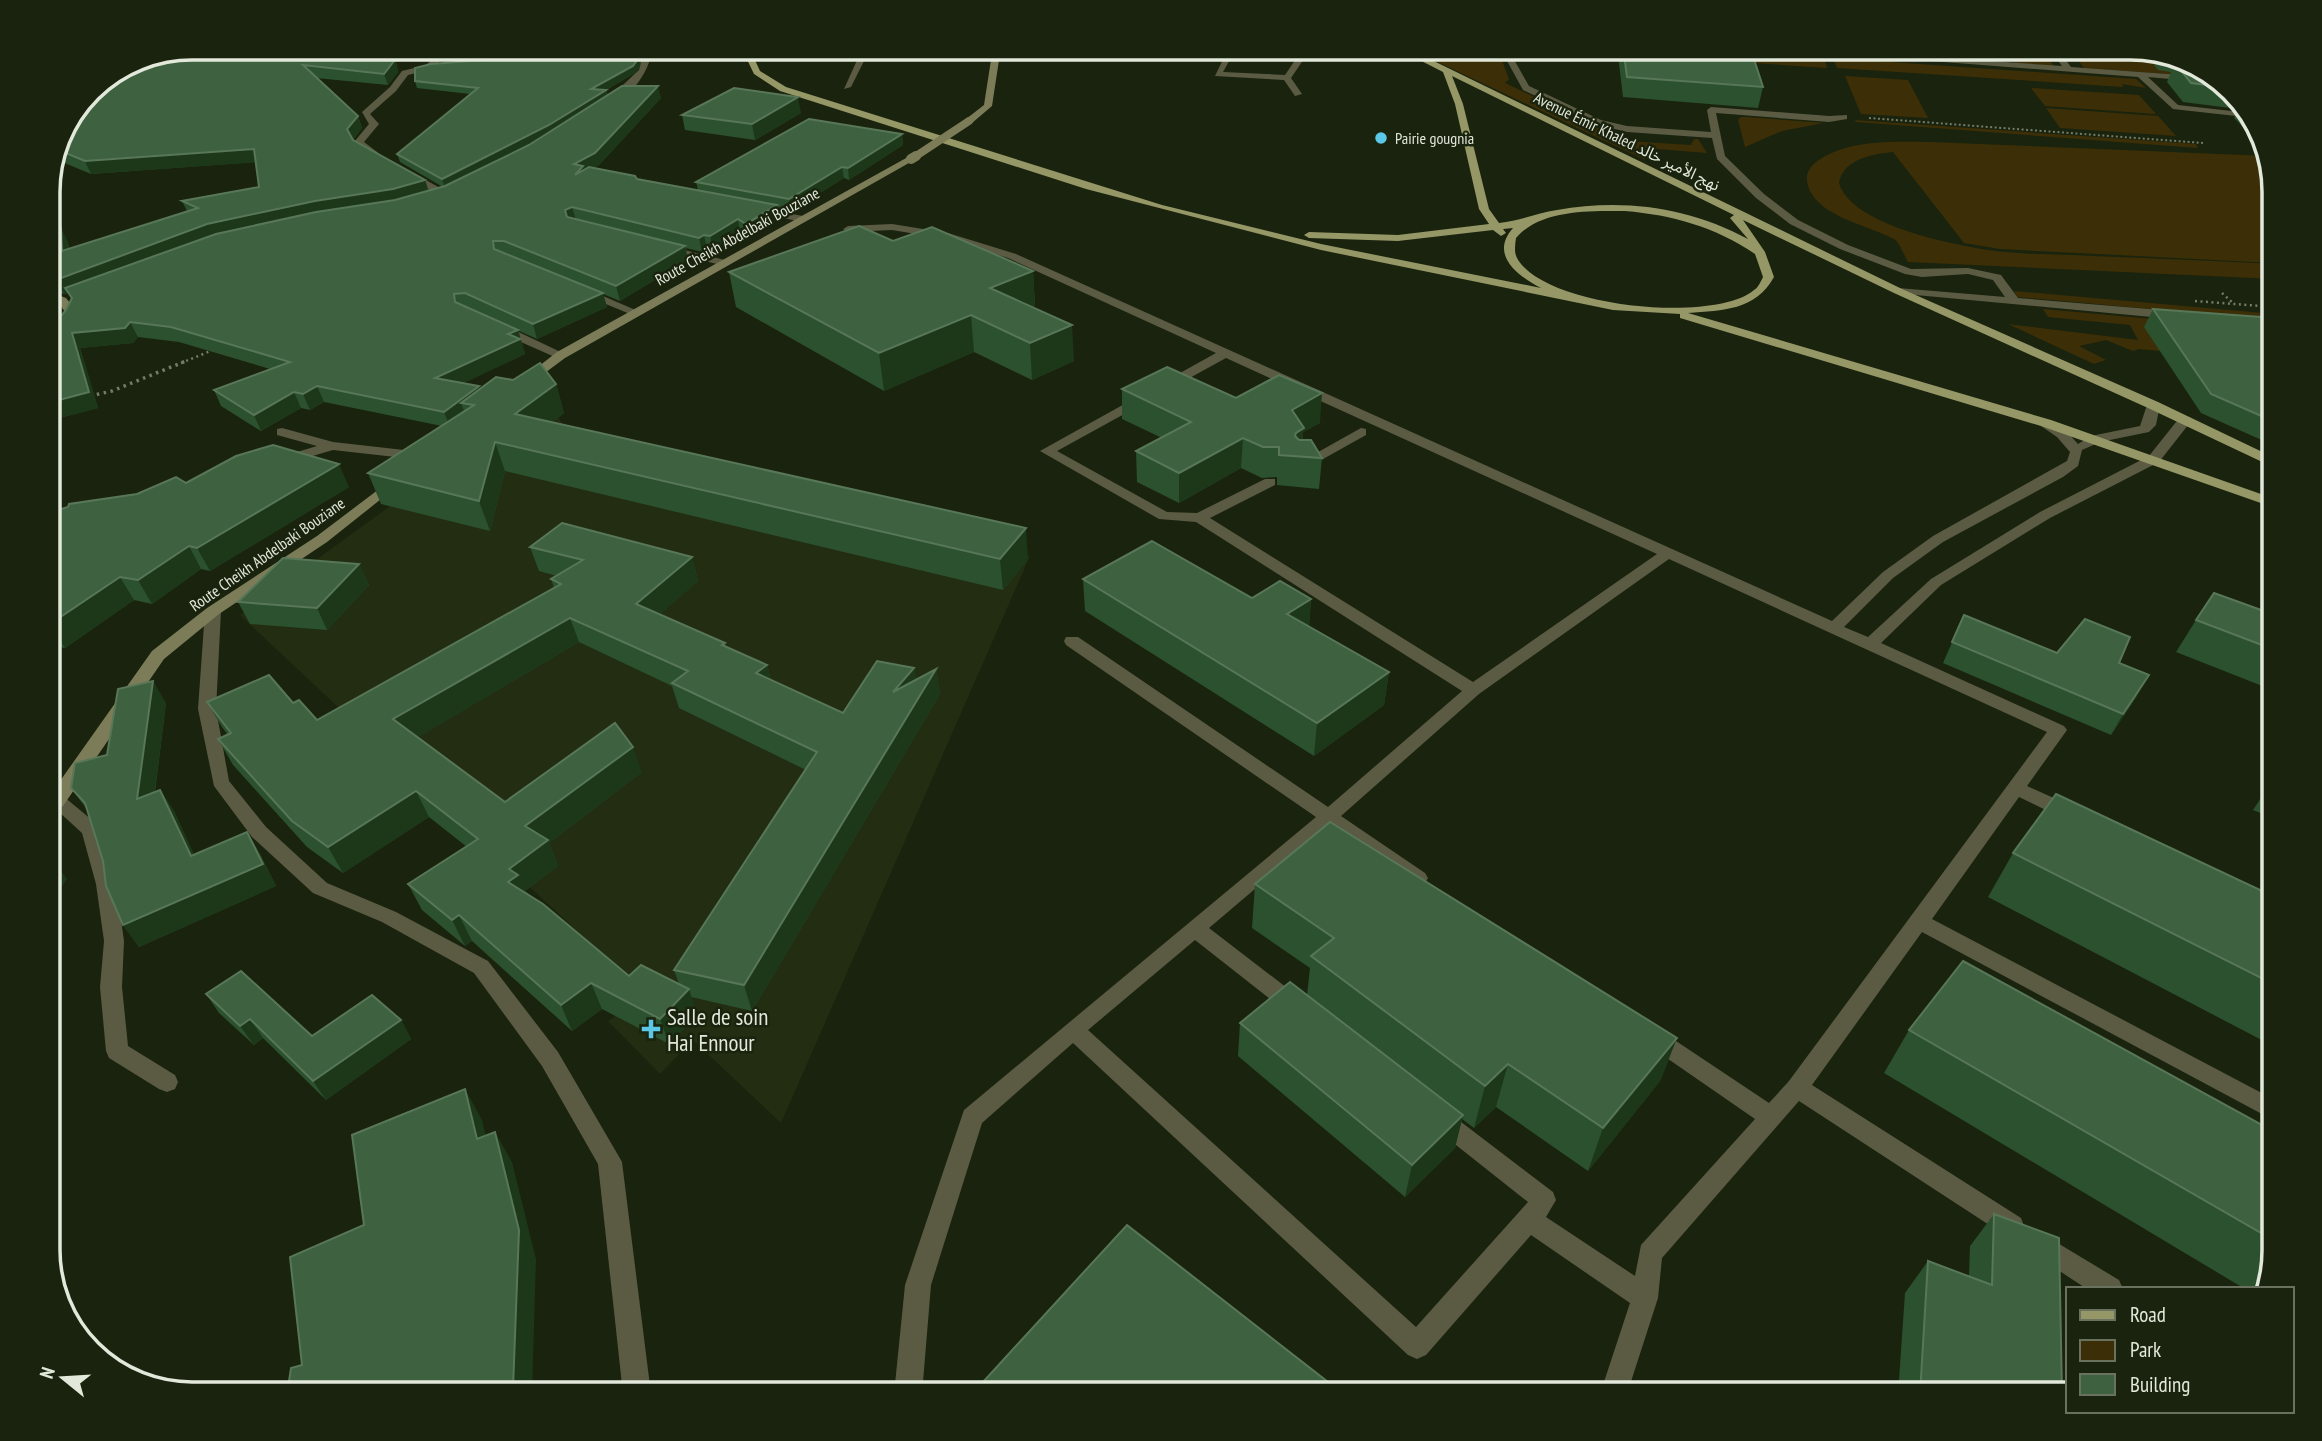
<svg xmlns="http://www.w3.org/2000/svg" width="2322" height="1441" viewBox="0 0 2322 1441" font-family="'PT Sans Narrow','Noto Sans Arabic',sans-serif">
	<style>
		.built { fill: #222d11 }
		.green { fill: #3c2f07 }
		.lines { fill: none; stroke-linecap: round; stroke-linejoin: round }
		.path-far2 { stroke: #747c6a; stroke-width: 2; stroke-dasharray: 2 2.5; stroke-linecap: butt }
		.path-far1 { stroke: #747c6a; stroke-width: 2.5; stroke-dasharray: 2 3.5; stroke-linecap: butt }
		.path { stroke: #747c6a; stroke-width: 3.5; stroke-dasharray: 2.5 4.5; stroke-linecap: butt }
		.lane { fill: #5b5b44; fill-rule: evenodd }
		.street { fill: #5b5b44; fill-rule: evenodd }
		.secondary { fill: #7c7d58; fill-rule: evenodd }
		.primary { fill: #969766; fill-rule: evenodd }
		.secondary-bridge-far1 { stroke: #7c7d58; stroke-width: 8 }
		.secondary-bridge { stroke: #7c7d58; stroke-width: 10 }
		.wall { fill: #2b512e; fill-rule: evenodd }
		.shaded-wall { fill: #1c3819 }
		.building { fill: #3e6240; stroke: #587758; stroke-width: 2 }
		.poi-dot { fill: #5bc8e7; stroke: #1a230d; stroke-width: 2.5 }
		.labels { text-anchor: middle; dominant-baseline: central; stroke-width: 5; stroke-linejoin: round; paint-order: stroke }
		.far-poi-label { font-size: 16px; fill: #e2e8da; stroke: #1a230d; text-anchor: start }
		.far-street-label { font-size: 16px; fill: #e2e8da; stroke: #1a230d }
		.near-poi-label { font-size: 23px; fill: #e2e8da; stroke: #1a230d; text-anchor: start }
		.rim { fill: none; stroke: #e2e8da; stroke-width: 3.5 }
	</style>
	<rect width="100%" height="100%" fill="#1a230d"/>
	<polygon class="built" points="546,393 571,441 1030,556 781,1123 693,1040 660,1074 608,1021 645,995 240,615"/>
	<g class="green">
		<polygon points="1406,47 1491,47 1501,58 1509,79 1505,83 1626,141 1691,145 1694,139 1698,139 1707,153 1645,148 1645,160"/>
		<polygon points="1501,47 1644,47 1658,61 1508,55"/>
		<polygon points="1690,47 1824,57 1827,68 1667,57"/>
		<polygon points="1831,47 1944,47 1950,57 1832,49"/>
		<polygon points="2092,47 2097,47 2101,52 2164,56 2182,75 2084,68 2071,51 2096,53"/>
		<polygon points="2002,48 2042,51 2054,66 2015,63"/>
		<polygon points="1833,58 2136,79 2146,88 2122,84 2123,87 1837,68"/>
		<polygon points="1845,76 1908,80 1928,118 1861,114"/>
		<polygon points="2031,88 2139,95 2156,114 2045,106"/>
		<polygon points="2046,108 2158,116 2176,136 2060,128"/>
		<polygon points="1741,117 1746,117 1824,123 1782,131 1745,147 1738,120"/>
		<polygon points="1855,120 2196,144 2198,148 1856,122"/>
		<path d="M1931,142L2267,156L2274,183V263L2000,249L1964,243L1893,152C1873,154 1843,159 1839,183C1851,226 1958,246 1996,251C2028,255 2060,254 2092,256C2153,258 2214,261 2274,264V279L1908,262C1904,255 1900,243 1894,239C1869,225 1812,216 1807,181C1806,173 1810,167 1816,162C1848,139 1893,142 1931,142Z"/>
		<polygon points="2014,291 2274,314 2274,320 2017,297"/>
		<polygon points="2043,309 2274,330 2244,359 2139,349 2133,351 2106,340 2079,346 2106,360 2094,364 2008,324 2138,340 2130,325 2048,317"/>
	</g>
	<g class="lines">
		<polyline class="path-far2" points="1869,118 2203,143"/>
		<g class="path-far1">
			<polyline points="2222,293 2234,304"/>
			<polyline points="2195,301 2274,307"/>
			<polyline points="181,363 213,350"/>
		</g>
		<polyline class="path" points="90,396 112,391 186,361"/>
		<g class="lane">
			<polygon points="1492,47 1501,47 1512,56 1529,86 1601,120 1627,126 1711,132 1707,110 1711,107 1829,116 1847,115 1847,119 1829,122 1716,113 1725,156 1764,194 1798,220 1848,245 1911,269 1968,268 2001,275 2018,298 2173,311 2179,315 2173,319 1894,293 1894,289 1898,288 2005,297 1993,280 1968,274 1922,277 1905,274 1840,249 1790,224 1756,198 1717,159 1712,138 1627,132 1595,124 1523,90 1506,59"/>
			<polygon points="1749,47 1790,47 2062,66 2048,47 2056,47 2071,67 2195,76 2192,81 2148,77 2178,105 2249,113 2254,118 2173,109 2138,77"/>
			<path d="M892,224L948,233L1016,254L1832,621L1883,572L1933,536L2067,461L2070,452L2057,437L2041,426V420C2057,418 2068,433 2078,444L2091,436L2140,426L2148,402H2158L2160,405L2156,425L2149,432L2100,442L2082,450L2078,466L2063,477L1943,542L1893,578L1844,627L1868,637L1931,579L2040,512L2149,456L2180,417H2190L2192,420L2159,462L2050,518L1941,585L1881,643L2064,726L2067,730L2027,786L2076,808L2078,813L2076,818H2062L2019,797L1932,919L2275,1100V1121L1922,932L1812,1085L2021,1218L2024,1226L2021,1234L2012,1237L2003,1234L1799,1101L1662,1258L1658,1298L1627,1394H1600L1630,1303L1531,1235L1426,1355L1417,1359L1408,1355L1073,1043L982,1123L931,1285L922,1394H894L905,1285L964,1110L1316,817L1066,645L1064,641L1066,637H1078L1328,807L1462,691L1196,522L1159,519L1040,451L1216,353L1008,258L946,239L892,230L848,232L843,229L848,226ZM1226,358L1657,554L1473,682L1210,518L1275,485V479H1265L1197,513L1167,512L1057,451ZM1669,559L2047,732L1789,1081L1769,1103L1661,1031L1653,1028L1645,1031L1642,1037L1645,1043L1755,1119L1641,1245L1635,1276L1546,1217L1556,1200L1553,1192L1448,1112L1440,1109L1432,1112L1428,1119L1432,1126L1528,1202L1416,1327L1088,1030L1195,940L1288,1013L1296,1016L1304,1013L1307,1007L1304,1001L1209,928L1329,826L1411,883L1418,885L1425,883L1428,878L1425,873L1341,816L1479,694Z"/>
			<polygon points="1361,428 1366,429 1366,435 1307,468 1297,468 1295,465"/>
			<polygon points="2041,1233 2119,1280 2123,1289 2087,1289 2032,1253 2029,1245 2032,1237"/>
		</g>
		<g class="street">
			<polygon points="226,47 234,47 240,59 257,64 253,66 234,63"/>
			<path d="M436,47H444V57L432,69L408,75L396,91L370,114L379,124L364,142L381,155V159C370,160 359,151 354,142L369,124L362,112L390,87L402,71L426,65L437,55Z"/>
			<path d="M556,47L601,55C588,61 568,55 556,47Z"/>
			<path d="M644,47H652C652,67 631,101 610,101V97L639,70Z"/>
			<polygon points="863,47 871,47 851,87 844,89"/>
			<polygon points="1229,47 1237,47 1223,72 1285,75 1304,47 1312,47 1291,78 1302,94 1295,96 1284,80 1215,76"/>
			<polygon points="406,169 449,193 450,195 441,197 403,174 403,170"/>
			<polygon points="755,207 803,216 808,219 803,222 751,212 751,208"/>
			<polygon points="664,245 729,261 730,263 725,266 660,250 660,246"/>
			<polygon points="579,289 587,289 640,312 630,314 579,293"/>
			<polygon points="496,325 504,325 567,355 557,358 496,331"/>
			<polygon points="282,428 333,442 422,452 429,456 422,460 333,450 282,465 277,464 277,458 317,446 277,435 277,429"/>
			<polygon points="213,606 221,611 216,709 229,781 266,827 327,883 396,912 488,961 558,1052 618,1155 622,1162 651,1394 623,1394 598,1164 542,1066 474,973 382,922 313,893 252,837 214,786 198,709 205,611"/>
			<polygon points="56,794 63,796 98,825 116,884 124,941 122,987 128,1046 175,1075 178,1082 175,1089 167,1092 159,1089 109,1058 106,1051 100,987 104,941 96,884 82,833 48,802 49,796"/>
		</g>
		<g class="secondary">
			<polygon points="993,47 1001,47 992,106 972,123 966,123 966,119 984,105"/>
			<polygon points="908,157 916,159 565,358 530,384 522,384 520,381 557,352"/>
			<polygon points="48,291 66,298 77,312 72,324 52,348 48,349 48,338 60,323 65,312 58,302 48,298"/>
			<polygon points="395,477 402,481 400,484 327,542 219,614 164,659 63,806 48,813 48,798 152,651 207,608 317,536"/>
		</g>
		<path class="primary" d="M741,47H749L760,71L786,87L1162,205L1321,244L1541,288C1518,276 1489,255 1513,228L1503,229L1506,233L1501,236L1493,230L1398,241L1309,238L1304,235L1309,232L1398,235L1489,224L1479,209L1455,104L1443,72L1394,47H1405L1902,289L2158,402L2275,458V468L2148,408L1894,293L1743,220L1765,252L1774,277C1755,311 1723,310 1688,313L2051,420L2275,499V508L2041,426L1680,318V314L1613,310L1321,250L1086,189L780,91L754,74ZM1452,76L1734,215L1730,218L1748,239C1689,207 1623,198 1557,210C1537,213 1520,221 1499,223L1489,209L1463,104ZM1625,211C1673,215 1715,227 1755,254L1763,277C1761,281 1758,288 1754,290C1714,324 1544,307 1517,258C1514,252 1515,245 1516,238C1541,209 1590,211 1625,211Z"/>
		<polyline class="secondary-bridge-far1" points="913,158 969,121"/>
		<polyline class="secondary-bridge" points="911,159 916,156"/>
	</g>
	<g class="wall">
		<path d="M236,47H435L434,49L396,62L398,72L388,85L316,78L358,116L362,128L353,140L425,180L429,191L443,187L400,162L397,154L470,94L417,88L415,81L641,55L640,67L635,73L606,90L608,95L661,98L599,165L594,168L637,179L698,190L696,182L902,134L903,145L849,180L844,178L791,211L778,209L779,219L749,237L740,233L713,250L707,249L702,252L686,248L688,260L620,301L603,294L607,307L537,339L468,308L518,330L525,354L463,383L480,389L513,380L556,384L564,413L552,422L1028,559L1003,590L505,471L490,531L381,504L368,473L442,426L324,402L310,410L301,408L261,431L221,406L214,390L270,369L179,342L138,337L133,343L80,348L98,408L48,421V289L62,312L52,327L66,310L71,299L68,293L64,294L48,289V225L68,242L69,249L187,211L182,201L259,187L256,162L91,174L62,162L63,176L49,177L58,136L229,54L241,55ZM536,141L529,145L500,159Z"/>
		<polygon points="1617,47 1750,47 1763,87 1758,108 1623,97"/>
		<polygon points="2094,47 2130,47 2203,67 2255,119 2263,145 2261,145 2234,118 2238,109 2183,102 2167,82 2171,72 2158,70 2143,51"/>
		<polygon points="801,113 755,140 685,130 682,115"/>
		<polygon points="893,241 1033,271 1035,306 1032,307 1074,361 1032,380 974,352 884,391 736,307 729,272"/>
		<polygon points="2153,309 2274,318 2275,446 2201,413 2144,327"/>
		<polygon points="1122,389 1236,398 1320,423 1303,432 1303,440 1322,458 1319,489 1277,485 1277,477 1262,478 1241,468 1179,503 1137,482 1136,451 1162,438 1122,419"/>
		<polygon points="186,483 349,487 210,571 201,569 152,604 134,600 65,648 48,645 48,513"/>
		<path d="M530,547L692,557L698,581L660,614L725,643L726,647L767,665L771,680L843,713L914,668L916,680L936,669L940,694L752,1011L691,997L697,1015L669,1044L602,1009L572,1031L472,941L465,946L422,910L408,884L467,847L429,817L343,873L307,847L233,765L218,739L228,735L222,727L207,702L293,703L317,720L554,588L551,579L557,576L539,571ZM579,642L672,686L679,708L806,770L674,970L679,984L629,976L525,891L558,866L549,843L642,772L505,802L418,737Z"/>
		<polygon points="359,564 369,585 327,630 250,624 238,602"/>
		<polygon points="1083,579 1252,598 1311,599 1309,626 1389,672 1384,705 1314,756 1085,611"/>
		<polygon points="1964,615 2057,653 2119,663 2137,696 2111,735 1943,663"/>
		<polygon points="2275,615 2275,691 2176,652 2196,620"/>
		<polygon points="166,703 155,792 160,790 174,811 194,855 247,832 260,854 276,886 139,947 123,925 88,811 71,788"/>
		<polygon points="2275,777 2275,819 2253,810"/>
		<polygon points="2013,853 2259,890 2273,871 2275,872 2275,1047 1988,897"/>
		<polygon points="1255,884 1677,1038 1660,1081 1588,1171 1496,1107 1474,1128 1462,1119 1455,1148 1405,1197 1238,1056 1240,1023 1307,995 1310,968 1252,928"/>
		<polygon points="206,994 312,1036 401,1020 411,1039 326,1100 263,1038 254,1045 219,1013"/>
		<polygon points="1909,1030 2275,1132 2275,1250 2264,1289 2245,1289 1884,1073"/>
		<polygon points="1994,1214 2062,1394 1898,1394 1905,1293 1928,1261 1969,1276 1970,1246"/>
	</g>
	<g class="shaded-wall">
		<polygon points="257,47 325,47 261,58"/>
		<polygon points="401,47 435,47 434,49 396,62 398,72 388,85 384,74 392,50"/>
		<polygon points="639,48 641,55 640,67 635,73 593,97 591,89"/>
		<polygon points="658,86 661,98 599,165 585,173 578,188 574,164"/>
		<polygon points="606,90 608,97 551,133 445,188 442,179"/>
		<polygon points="798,97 801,113 755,140 752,124"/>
		<polygon points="358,116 362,128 351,142 347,129"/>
		<polygon points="902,134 903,145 849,180 848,168"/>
		<polygon points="56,149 62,162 63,176 49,177"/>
		<polygon points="254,149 260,162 91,174 85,161"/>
		<polygon points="842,167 844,178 791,211 789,199"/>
		<polygon points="425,180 429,193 64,294 56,280 207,224 315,201"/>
		<polygon points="777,205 779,219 749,237 746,224"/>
		<polygon points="572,207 576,220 569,224 565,210"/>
		<polygon points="738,219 740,233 713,250 710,236"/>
		<polygon points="61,228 68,242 70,265 62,251"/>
		<polygon points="704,235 707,249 702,252 699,238"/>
		<polygon points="685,246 688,260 620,301 616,286"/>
		<polygon points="1033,271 1035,306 993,323 990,288"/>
		<polygon points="603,293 607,307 537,339 533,324"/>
		<polygon points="54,298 62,312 48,334 48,307"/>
		<polygon points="971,315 974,352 884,391 879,353"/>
		<polygon points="130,322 138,337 133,343 80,348 98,408 48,421 48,403 72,333"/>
		<polygon points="1072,325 1074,361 1032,380 1030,343"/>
		<polygon points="518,330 525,354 441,394 435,378 508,334"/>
		<polygon points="556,384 564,413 524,443 515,414"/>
		<polygon points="317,386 324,402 310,410 303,394"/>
		<polygon points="479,386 485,402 474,405 461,403 466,416 450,427 444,412"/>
		<polygon points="294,392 301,408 261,431 254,415"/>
		<polygon points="1322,393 1320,423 1303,432 1302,457 1294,456 1292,410"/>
		<polygon points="1243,438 1241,468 1179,503 1179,473"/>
		<polygon points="495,442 505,471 490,531 479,501"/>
		<polygon points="339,464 349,487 210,571 197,548"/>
		<polygon points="1026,528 1028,559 1003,590 1000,559"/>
		<polygon points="189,546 201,569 152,604 138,580"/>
		<polygon points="692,557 698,581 644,629 636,604"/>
		<polygon points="359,564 369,585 327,630 317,608"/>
		<polygon points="120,577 134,600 65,648 50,624"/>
		<polygon points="1311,599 1309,631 1287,614"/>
		<polygon points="570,618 579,642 405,745 393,719"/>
		<polygon points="767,665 773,690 756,673"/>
		<polygon points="914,668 918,693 893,692"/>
		<polygon points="936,669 940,694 752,1011 744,985"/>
		<polygon points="1389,672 1384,705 1314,756 1317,723"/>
		<polygon points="2149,675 2137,696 2111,735 2123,714"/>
		<polygon points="153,681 166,703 151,821 137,799"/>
		<polygon points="633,747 642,772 549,843 558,866 525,891 529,901 508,882 509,869 525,826"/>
		<polygon points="160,790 174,811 205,878 191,856"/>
		<polygon points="416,791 429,817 343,873 328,847"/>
		<polygon points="247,832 260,854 276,886 139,947 123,925"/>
		<polygon points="51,857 67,879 48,906 48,861"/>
		<polygon points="459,915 472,941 465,946 452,920"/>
		<polygon points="591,983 602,1009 572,1031 561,1005"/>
		<polygon points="689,989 697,1015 669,1044 660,1019"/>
		<polygon points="48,999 52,1004 48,1010"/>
		<polygon points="250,1019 263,1038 254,1045 240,1026"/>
		<polygon points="401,1020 411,1039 326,1100 313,1081"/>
		<polygon points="1677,1038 1660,1081 1588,1171 1603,1128"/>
		<polygon points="1508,1064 1496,1107 1474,1128 1485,1086"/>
		<polygon points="465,1089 482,1120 494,1169 477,1139"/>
		<polygon points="1463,1115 1455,1148 1405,1197 1412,1165"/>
		<polygon points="495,1132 512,1162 536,1259 532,1394 505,1394"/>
		<polygon points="1328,1382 1325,1394 1319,1394"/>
	</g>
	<g class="building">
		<polygon points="192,47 225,47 229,54 267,56 323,47 401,47 392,50 394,61 384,74 303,65 358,116 347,129 353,140 425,180 393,189 315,201 207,224 56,280 48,277 48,225 50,224 50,230 61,228 62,251 198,208 182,201 259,187 254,149 85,161 56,149 57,163 52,163 58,136 90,89 137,58"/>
		<polygon points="1623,47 1750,47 1763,87 1627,77"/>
		<polygon points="639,48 638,59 633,66 591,89 606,90 549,125 442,179 397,154 478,88 415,81 415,68 431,64"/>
		<polygon points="2175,63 2192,64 2203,67 2223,87 2191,83"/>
		<polygon points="622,86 658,86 595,153 574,164 583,166 575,175 589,167 635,176 637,179 777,205 746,224 738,219 710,236 704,235 699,238 572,207 565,210 567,217 685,246 616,286 504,241 493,241 494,249 603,293 533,324 465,293 454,294 455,302 518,330 508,334 520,339 435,378 479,386 444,412 317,386 303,394 294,392 254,415 214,390 290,362 171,327 130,322 125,328 72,333 89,392 48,403 48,332 66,310 72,298 65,288 216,234 316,212 395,200 445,186 529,145"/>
		<polygon points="734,88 798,97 752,124 682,115"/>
		<polygon points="809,119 902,134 848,168 842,167 789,199 696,182"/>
		<polygon points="859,226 893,241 932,227 1033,271 990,288 1072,325 1030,343 971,315 879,353 729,272"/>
		<polygon points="48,289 54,298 48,307"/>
		<polygon points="2153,309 2274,318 2275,422 2211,394"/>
		<polygon points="540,363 556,384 515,414 1026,528 1000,559 495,442 479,501 368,473 474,405 461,403 496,377 513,380"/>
		<polygon points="1167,367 1236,398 1279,375 1322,393 1292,410 1304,428 1296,433 1295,436 1299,440 1311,440 1322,458 1279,455 1279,447 1263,447 1243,438 1179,473 1136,451 1191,422 1122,389"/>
		<polygon points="273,445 339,464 197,548 189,546 138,580 120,577 50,624 48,624 48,513 68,507 69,504 137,494 176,477 186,483 236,456"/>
		<polygon points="562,523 692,557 636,604 725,643 722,645 767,665 756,673 843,713 877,661 914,668 893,692 936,669 744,985 674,970 817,752 672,683 688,671 570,618 393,719 505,802 615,723 633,747 525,826 548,840 509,869 518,875 508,882 543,904 629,976 641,965 689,989 660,1019 591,983 561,1005 459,915 452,920 408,884 478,839 416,791 328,847 292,821 218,739 231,733 207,702 269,675 293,703 299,700 317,720 561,584 551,579 583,560 530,547"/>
		<polygon points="1152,541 1252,598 1280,581 1311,599 1287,614 1389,672 1317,723 1083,579"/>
		<polygon points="283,558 359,564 317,608 238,602"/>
		<polygon points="2214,593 2275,615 2275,650 2196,620"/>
		<polygon points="1964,615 2057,653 2085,619 2130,637 2119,663 2149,675 2123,714 1952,642"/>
		<polygon points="153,681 137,799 160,790 191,856 247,832 263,864 123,925 106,886 103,861 85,803 71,788 75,763 107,755 118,689"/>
		<polygon points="2056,794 2262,891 2273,871 2275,872 2275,985 2013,853"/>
		<polygon points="1330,822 1677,1038 1603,1128 1508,1064 1485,1086 1311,956 1334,938 1255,884"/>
		<polygon points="1963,961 2275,1132 2275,1241 1909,1030"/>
		<polygon points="241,971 312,1036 372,995 401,1020 313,1081 250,1019 240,1026 206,994"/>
		<polygon points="1290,982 1463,1115 1412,1165 1240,1023"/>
		<polygon points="465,1089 477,1139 495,1132 519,1230 513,1389 506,1391 505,1394 287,1394 291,1368 302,1365 290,1257 364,1225 352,1135"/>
		<polygon points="1994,1214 2059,1238 2062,1394 1920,1394 1928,1261 1992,1285"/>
		<polygon points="1127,1225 1328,1382 1319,1394 972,1394"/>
		<polygon points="1721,1383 1736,1394 1714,1394"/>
	</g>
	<g class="poi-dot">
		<circle cx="1381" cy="138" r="7"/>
		<path d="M647.5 1018.5h7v7h7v7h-7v7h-7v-7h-7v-7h7z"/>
	</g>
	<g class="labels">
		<g class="far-poi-label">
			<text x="1395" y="138">Pairie gougnia</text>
		</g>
		<g class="far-street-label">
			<text transform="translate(1627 141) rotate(26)">Avenue Émir Khaled نهج الأمير خالد</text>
			<text transform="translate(737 236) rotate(-29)">Route Cheikh Abdelbaki Bouziane</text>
			<text transform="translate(267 554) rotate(-35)">Route Cheikh Abdelbaki Bouziane</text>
		</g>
		<g class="near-poi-label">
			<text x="667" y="1016">Salle de soin<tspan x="667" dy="26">Hai Ennour</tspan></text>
		</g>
	</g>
	<path d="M0 0H2322V1441H0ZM192 60H2130A132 132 0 0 1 2262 192V1250A132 132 0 0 1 2130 1382H192A132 132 0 0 1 60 1250V192A132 132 0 0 1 192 60Z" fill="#1a230d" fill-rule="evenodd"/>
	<path class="rim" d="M192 60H2130A132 132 0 0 1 2262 192V1250A132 132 0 0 1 2130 1382H192A132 132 0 0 1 60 1250V192A132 132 0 0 1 192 60Z"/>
	<rect x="2066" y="1287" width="228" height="126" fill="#1a230d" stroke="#6a725f" stroke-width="2"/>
	<rect x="2080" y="1310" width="35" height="10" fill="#969766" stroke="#6a725f" stroke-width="2"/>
	<text x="2130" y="1322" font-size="21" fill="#e2e8da">Road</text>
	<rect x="2080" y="1340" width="35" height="21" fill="#3c2f07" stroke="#6a725f" stroke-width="2"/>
	<text x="2130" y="1357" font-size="21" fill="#e2e8da">Park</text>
	<rect x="2080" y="1374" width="35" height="21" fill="#3e6240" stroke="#6a725f" stroke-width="2"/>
	<text x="2130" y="1392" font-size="21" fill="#e2e8da">Building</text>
	<g transform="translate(63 1378) rotate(288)" stroke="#1a230d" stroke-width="5" paint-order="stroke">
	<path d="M0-5L12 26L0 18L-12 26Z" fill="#e2e8da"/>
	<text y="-10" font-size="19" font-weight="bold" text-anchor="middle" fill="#e2e8da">N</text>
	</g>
</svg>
